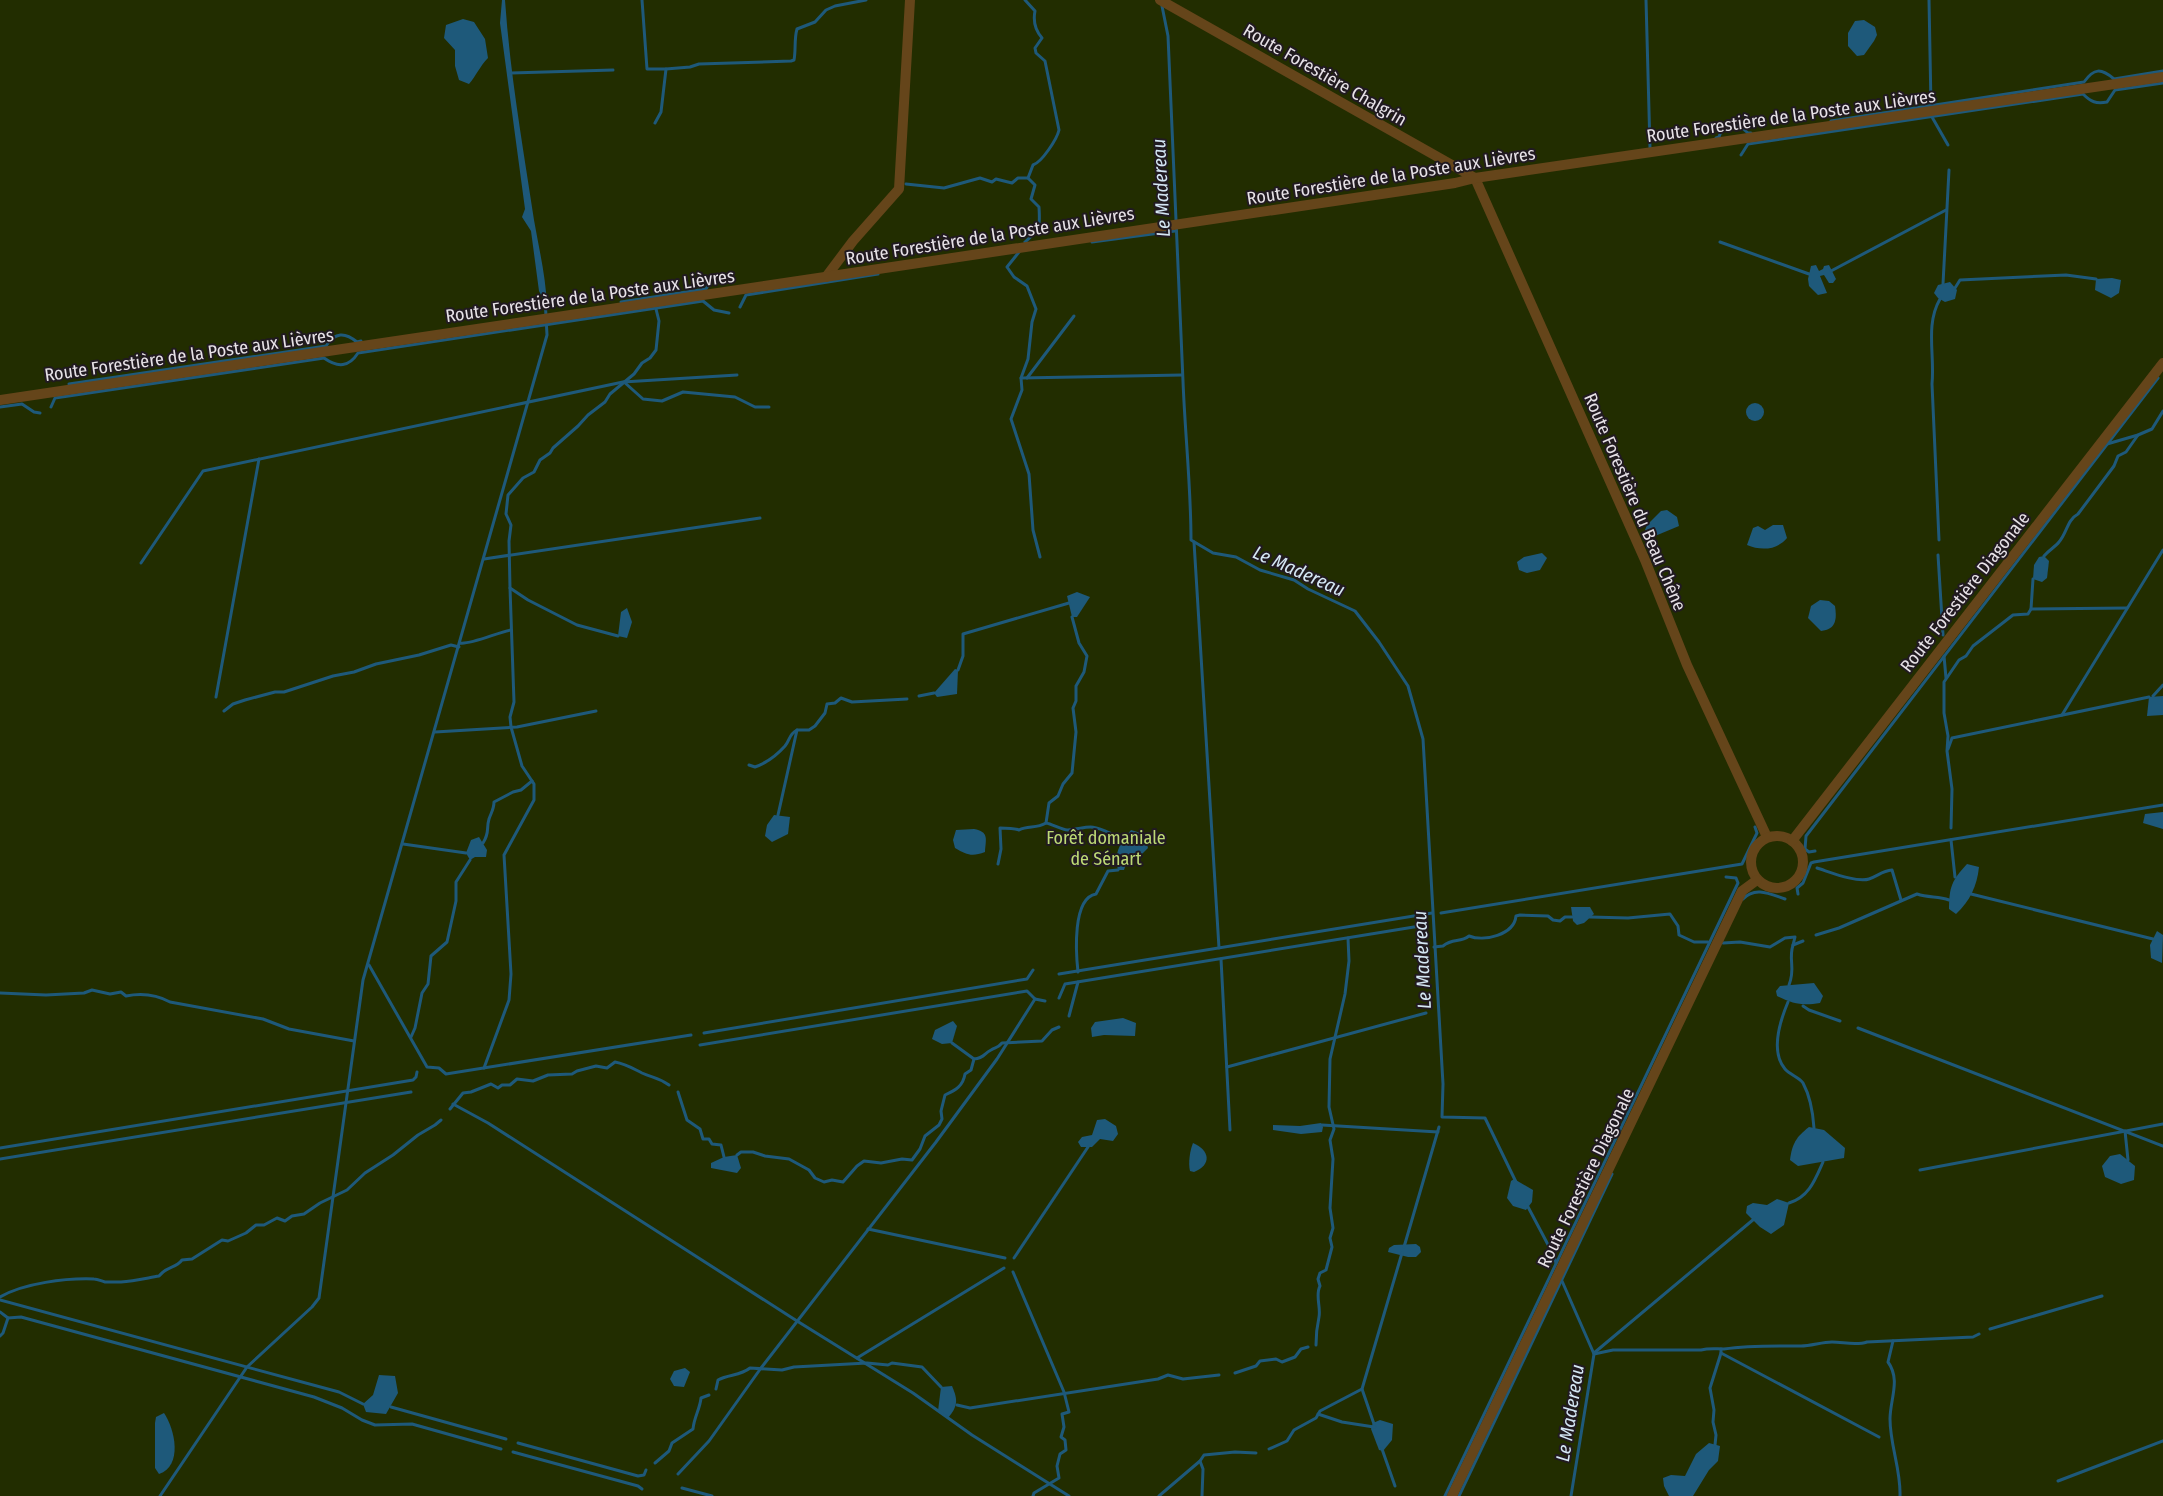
<svg xmlns="http://www.w3.org/2000/svg" width="2163" height="1496" viewBox="0 0 2163 1496" font-family="'Fira Sans Condensed',sans-serif">
	<style>
		.green { fill: #222d00 }
		.water { fill: #1e597a }
		.lines { fill: none; stroke-linecap: round; stroke-linejoin: round }
		.stream { stroke: #1e597a; stroke-width: 3 }
		.minor { stroke: #65451a; stroke-width: 10 }
		.labels { text-anchor: middle; dominant-baseline: central; stroke-width: 4; stroke-linejoin: round; paint-order: stroke }
		.street-label { font-size: 18px; fill: #e7e2e7; stroke: #211a21 }
		.park-label { font-size: 18px; fill: #bdda75; stroke: #211a21 }
		.water-label { font-size: 19px; font-style: italic; fill: #d5e7f4; stroke: #211a21 }
	</style>
	<rect width="100%" height="100%" fill="#211a21"/>
	<rect class="green" x="0" y="0" width="2163" height="1496"/>
	<g class="water">
		<path d="M502,0H505C510,74 523,147 534,220C539,249 546,277 547,307L539,291L531,231L522,217L525,209L500,23Z"/>
		<path d="M463,19L474,22L485,39L488,58C480,66 476,76 469,84L459,80L455,66V50L444,38L446,25Z"/>
		<polygon points="1864,20 1875,27 1877,35 1874,41 1864,55 1857,56 1848,46 1848,33 1855,21"/>
		<polygon points="1816,265 1819,271 1823,269 1824,266 1829,265 1836,279 1833,283 1829,283 1824,275 1820,276 1827,293 1818,295 1809,286 1808,279 1811,266"/>
		<polygon points="2112,278 2121,280 2119,293 2111,298 2095,290 2096,279"/>
		<polygon points="1950,282 1957,290 1955,299 1945,302 1938,298 1934,293 1938,285"/>
		<circle cx="1755" cy="412" r="9"/>
		<polygon points="1667,510 1677,517 1679,526 1655,536 1645,530 1647,525 1661,511"/>
		<path d="M1773,525H1783L1787,538C1777,550 1761,551 1747,545L1753,528L1758,526L1765,530Z"/>
		<polygon points="1542,553 1547,558 1540,570 1527,573 1519,570 1517,562 1524,557"/>
		<polygon points="2044,556 2049,561 2047,578 2042,582 2033,579 2034,565 2039,557"/>
		<polygon points="1077,592 1090,597 1077,617 1072,617 1067,596"/>
		<path d="M1820,600L1829,601L1835,606C1837,620 1836,629 1821,631L1808,618L1811,606Z"/>
		<polygon points="627,608 632,622 627,638 618,636 621,612"/>
		<polygon points="955,669 958,670 957,694 937,697 934,693"/>
		<polygon points="2163,696 2163,715 2147,716 2149,697"/>
		<polygon points="2163,812 2163,829 2143,823 2145,814"/>
		<polygon points="774,815 790,817 788,834 772,842 765,836 767,825"/>
		<path d="M974,829C989,832 986,838 985,852C972,857 967,855 955,848L953,840L956,830Z"/>
		<path d="M1131,830L1144,834L1148,848L1140,856L1129,855L1124,870H1118C1114,851 1120,844 1131,830Z"/>
		<polygon points="479,837 487,850 486,857 475,857 470,860 466,853 471,840"/>
		<path d="M1967,864L1979,867C1977,886 1970,901 1956,914L1949,909C1949,887 1952,880 1967,864Z"/>
		<polygon points="1571,907 1590,907 1594,914 1584,923 1577,925 1573,921"/>
		<polygon points="2157,931 2163,935 2162,963 2151,958 2150,945"/>
		<path d="M1814,983L1823,996L1820,1003C1803,1006 1793,1004 1777,996L1776,991L1780,986Z"/>
		<polygon points="1123,1018 1136,1023 1135,1036 1104,1035 1092,1037 1091,1028 1095,1022"/>
		<polygon points="953,1021 957,1026 952,1043 942,1044 932,1039 935,1030"/>
		<polygon points="1105,1119 1116,1126 1118,1134 1113,1141 1100,1139 1092,1147 1081,1147 1078,1142 1082,1137 1092,1135 1097,1120"/>
		<polygon points="1321,1123 1323,1127 1322,1132 1301,1134 1273,1130 1273,1125 1300,1126"/>
		<path d="M1809,1127L1824,1130L1845,1148L1844,1158L1798,1166L1790,1160C1792,1144 1796,1137 1809,1127Z"/>
		<path d="M1193,1143C1210,1150 1212,1165 1194,1172L1190,1171C1188,1163 1190,1150 1193,1143Z"/>
		<polygon points="2120,1154 2135,1166 2134,1180 2121,1184 2105,1177 2102,1166 2110,1156"/>
		<polygon points="737,1155 741,1168 737,1173 711,1168 711,1163 724,1157"/>
		<polygon points="1514,1179 1533,1190 1532,1202 1526,1210 1513,1206 1507,1198 1511,1181"/>
		<polygon points="1777,1199 1789,1203 1784,1225 1771,1234 1760,1227 1746,1213 1747,1206 1753,1203 1767,1205"/>
		<polygon points="1416,1244 1420,1247 1421,1252 1416,1257 1408,1257 1388,1252 1389,1248 1394,1245"/>
		<polygon points="685,1368 690,1372 684,1387 674,1386 670,1379 674,1371"/>
		<polygon points="379,1375 395,1376 398,1393 386,1414 366,1412 363,1404 373,1395"/>
		<path d="M952,1386C958,1400 958,1406 948,1418L938,1411L941,1387Z"/>
		<path d="M164,1413C175,1429 183,1466 159,1474L155,1468V1423L156,1417Z"/>
		<polygon points="1380,1420 1393,1424 1392,1440 1383,1451 1379,1450 1371,1429 1373,1423"/>
		<polygon points="1709,1443 1720,1446 1718,1461 1709,1470 1693,1496 1669,1496 1664,1486 1663,1478 1671,1475 1685,1476 1696,1454"/>
	</g>
	<g class="lines">
		<g class="stream">
			<polyline points="642,0 647,69 666,69 661,112 655,123"/>
			<path d="M1025,0L1035,11C1033,21 1035,30 1042,38L1035,48L1036,53L1045,61L1059,130C1057,139 1042,162 1033,165L1028,178L1035,185L1031,199L1039,207C1040,229 1041,228 1025,242"/>
			<polyline points="1646,0 1650,148"/>
			<polyline points="1929,0 1931,106"/>
			<path d="M1162,6L1168,36C1172,151 1177,266 1183,381C1185,434 1191,487 1191,540L1213,553L1236,557L1260,570L1294,580L1308,589L1355,611L1379,642L1408,686L1423,739L1443,1084L1442,1117L1485,1118L1516,1182"/>
			<path d="M666,69L690,67L699,64L791,61L794,60C796,50 794,39 797,29L815,22L826,10L835,6L866,0"/>
			<polyline points="511,73 613,70"/>
			<polyline points="1932,117 1948,145"/>
			<path d="M1831,121L2084,82C2094,68 2101,68 2114,79L2163,71"/>
			<path d="M1716,138L1719,137C1723,122 1738,123 1748,133H1751"/>
			<path d="M1741,155L1748,144L2083,94C2091,102 2096,104 2107,102L2115,90L2163,83"/>
			<polyline points="906,184 944,188 980,178 992,182 996,179 1012,183 1018,178 1028,178"/>
			<polyline points="1092,242 1175,231"/>
			<polyline points="1720,242 1809,274"/>
			<polyline points="1019,252 1007,267 1014,277 1027,286 1036,309 1032,322 1028,359 1021,378 1022,390 1011,419 1029,474 1033,530 1040,557"/>
			<polyline points="1831,271 1946,210"/>
			<polyline points="1943,284 1949,170"/>
			<polyline points="1955,288 1960,280 2066,275 2096,279"/>
			<polyline points="621,302 706,289 713,277"/>
			<polyline points="740,307 746,295 878,274"/>
			<polyline points="1021,378 1182,375"/>
			<polyline points="1027,378 1074,316"/>
			<polyline points="624,382 643,399 662,401 683,392 735,397 755,407 769,407"/>
			<path d="M69,384L326,346C335,332 345,332 357,342L361,341"/>
			<polyline points="0,407 22,404 34,412 40,413"/>
			<path d="M51,407L55,398L324,358C338,368 349,367 358,353L703,301L714,310L729,313"/>
			<polyline points="2107,444 2138,435 2152,429 2163,411"/>
			<path d="M1939,540L1932,384C1935,355 1925,325 1940,299"/>
			<polyline points="1194,542 1219,948"/>
			<polyline points="1938,555 1943,635"/>
			<path d="M2044,556C2049,550 2055,547 2059,542C2067,533 2067,520 2078,514L2114,466L2118,456L2126,452L2138,435"/>
			<polyline points="484,559 760,518"/>
			<polyline points="141,563 203,471 623,382 737,375"/>
			<polyline points="510,588 528,600 577,625 618,636"/>
			<polyline points="2031,609 2127,608"/>
			<path d="M1072,617L1079,643L1087,656L1084,672L1076,686V701L1073,708L1076,732L1072,773L1063,784L1058,796L1049,803L1046,823C1052,824 1064,831 1068,830C1088,828 1089,823 1110,833"/>
			<path d="M460,643C471,645 498,632 511,630"/>
			<polyline points="1944,656 1946,678"/>
			<polyline points="958,670 963,656 963,634 1069,603"/>
			<polyline points="919,696 934,693"/>
			<polyline points="2153,696 2163,685"/>
			<polyline points="216,697 259,459"/>
			<polyline points="224,711 233,704 245,700 275,692 284,692 333,676 354,672 376,664 419,655 451,645 459,647"/>
			<polyline points="2062,715 2163,550"/>
			<polyline points="435,732 517,727 596,711"/>
			<polyline points="1948,749 1952,738 2149,697"/>
			<path d="M749,765L755,767C766,763 777,755 785,746C790,740 789,734 797,730"/>
			<polyline points="778,815 797,730 809,730 815,726 825,713 827,704 835,703 841,698 852,702 907,699"/>
			<polyline points="1951,828 1952,789 1947,751 1948,736 1944,713 1944,682 1959,660 1966,656 1973,646 2013,615 2028,614 2031,609 2033,579"/>
			<polyline points="1951,840 1955,877"/>
			<path d="M483,843C490,832 486,829 489,819C491,813 494,809 494,802L513,792L521,790L532,781"/>
			<polyline points="403,844 466,853"/>
			<polyline points="1815,851 1809,852 1805,849 1806,836 2158,378"/>
			<path d="M998,864L1001,849L1000,828C1005,828 1014,828 1019,830C1028,825 1036,829 1046,823"/>
			<path d="M1817,868C1830,872 1857,883 1869,879C1878,876 1882,871 1892,870L1901,900"/>
			<polyline points="1798,894 1797,888 1803,883 1811,863 1814,862 2163,805"/>
			<polyline points="1971,894 2153,939"/>
			<path d="M1743,899C1755,886 1770,894 1785,899"/>
			<polyline points="1441,913 1742,864 1757,833 1755,827"/>
			<polyline points="1590,917 1628,918 1670,914 1678,926 1679,935 1694,942 1708,942"/>
			<path d="M1816,935L1839,928L1917,894C1929,898 1938,896 1949,900"/>
			<polyline points="1723,943 1740,942 1770,947 1785,938 1795,937 1793,945"/>
			<path d="M1434,947L1443,946C1453,938 1460,943 1469,936C1484,942 1514,935 1516,916L1520,915L1548,916L1553,920L1560,921L1565,917H1572"/>
			<polyline points="1221,959 1230,1130"/>
			<polyline points="369,965 427,1067 439,1068 446,1074 691,1035"/>
			<path d="M1078,972C1076,954 1072,898 1096,894L1108,871L1118,870"/>
			<polyline points="1059,974 1432,913"/>
			<path d="M1789,985C1796,967 1788,961 1793,945L1803,941"/>
			<path d="M0,993L46,995L84,993L92,990L110,994L121,992L126,996C141,993 157,995 170,1002L263,1019L289,1029L354,1041"/>
			<polyline points="1059,998 1065,984 1420,926"/>
			<path d="M1788,1002C1780,1021 1770,1051 1785,1069C1790,1075 1799,1077 1803,1083C1810,1096 1813,1113 1814,1128"/>
			<polyline points="1803,1006 1809,1010 1840,1021"/>
			<polyline points="1069,1016 1078,982"/>
			<polyline points="1858,1028 2163,1146"/>
			<polyline points="704,1033 1027,979 1033,970"/>
			<polyline points="411,1037 415,1028 422,993 428,984 431,956 447,942 456,901 456,882 470,860"/>
			<polyline points="952,1043 974,1059"/>
			<polyline points="700,1045 1027,991 1035,999"/>
			<polyline points="1227,1067 1426,1013"/>
			<polyline points="484,1068 509,1000 511,974 504,855 534,800 534,784 522,766 511,727 510,717 514,702 510,588 509,541 511,525 506,514 508,495 523,478 534,472 540,460 550,453 553,448 578,426 588,415 605,402 610,394 634,374 642,363 650,358 656,350 659,321 656,309"/>
			<polyline points="678,1092 687,1120 700,1129 703,1139 709,1139 712,1144 721,1145 724,1157"/>
			<polyline points="453,1104 488,1123 797,1321 913,1393 972,1435 1069,1496"/>
			<path d="M450,1109L463,1093L471,1092L491,1084L498,1088L502,1085H510L517,1079L533,1081L548,1075L572,1074L577,1071L596,1066L607,1068L615,1062C626,1064 632,1068 642,1073C653,1078 658,1077 669,1085"/>
			<polyline points="1322,1125 1438,1132"/>
			<polyline points="2125,1131 2128,1160"/>
			<polyline points="0,1148 413,1080 416,1077 417,1072"/>
			<path d="M737,1155L741,1152H753L765,1156L789,1159L809,1170L815,1178L824,1182L832,1180L843,1182L857,1166L864,1161L881,1163L902,1159L912,1160L920,1149L925,1136L939,1125L942,1119L941,1111L945,1095C956,1090 963,1086 965,1074L971,1070L974,1059C985,1058 983,1054 991,1050C996,1047 998,1048 1002,1043L1042,1041L1052,1030L1059,1027"/>
			<polyline points="0,1159 411,1092"/>
			<polyline points="1920,1170 2163,1124"/>
			<path d="M1789,1203C1809,1197 1815,1180 1823,1162"/>
			<polyline points="1527,1205 1554,1256 1556,1263"/>
			<polyline points="868,1229 1005,1258"/>
			<polyline points="1404,1247 1439,1127"/>
			<polyline points="1014,1258 1088,1147"/>
			<polyline points="1013,1272 1064,1392 1069,1412 1062,1414 1064,1427 1061,1437 1065,1440 1066,1450 1060,1454 1057,1466 1059,1478 1034,1493 1033,1496"/>
			<polyline points="1562,1281 1594,1354 1571,1496"/>
			<path d="M0,1297C24,1283 66,1278 94,1279C98,1279 101,1281 105,1282C110,1282 116,1282 121,1282C134,1281 147,1278 159,1276C168,1265 175,1269 182,1260L192,1259L222,1240L228,1241L246,1233L256,1225H264L277,1218L285,1221L292,1216L304,1214L320,1203L347,1190L365,1173L393,1155L418,1135L435,1125L441,1120"/>
			<polyline points="0,1300 339,1392 363,1404"/>
			<polyline points="0,1312 8,1318 21,1317 314,1397 342,1408 362,1420 375,1425 412,1424 501,1449"/>
			<polyline points="1990,1329 2102,1296"/>
			<polyline points="0,1336 3,1333 8,1318"/>
			<path d="M1893,1341L1888,1362C1901,1380 1890,1399 1890,1419C1890,1445 1901,1470 1900,1496"/>
			<path d="M1316,1345C1316,1335 1317,1326 1319,1317C1321,1307 1315,1295 1320,1286L1318,1279L1320,1273L1326,1270L1332,1247L1330,1238L1333,1228L1330,1208L1333,1159L1330,1140L1334,1129L1329,1107L1330,1059L1345,994L1349,961L1348,938"/>
			<polyline points="1721,1349 1721,1353 1879,1437"/>
			<polyline points="1594,1353 1754,1219"/>
			<path d="M1594,1354L1613,1350H1701C1709,1348 1715,1349 1724,1349C1750,1345 1775,1346 1801,1346C1811,1346 1822,1342 1832,1342C1843,1342 1856,1346 1867,1342L1973,1337L1979,1334"/>
			<polyline points="857,1358 1004,1268"/>
			<polyline points="1235,1373 1256,1366 1260,1361 1276,1359 1282,1362 1295,1357 1301,1349 1308,1347"/>
			<path d="M716,1389L718,1380C729,1374 740,1376 750,1368L782,1370L794,1367L867,1363L888,1365L892,1363L922,1367L941,1387"/>
			<polyline points="1362,1389 1375,1427"/>
			<polyline points="957,1405 970,1408 1158,1379 1168,1375 1183,1379 1219,1375"/>
			<polyline points="391,1407 506,1439"/>
			<polyline points="1318,1414 1342,1422 1374,1427"/>
			<polyline points="518,1443 638,1476 644,1475 646,1470"/>
			<polyline points="1715,1445 1716,1435 1713,1422 1714,1410 1710,1388 1721,1353"/>
			<polyline points="1269,1449 1287,1441 1294,1430 1316,1418 1320,1411 1362,1389 1402,1253"/>
			<polyline points="1382,1449 1395,1486"/>
			<polyline points="513,1452 638,1486 642,1489"/>
			<path d="M655,1463L669,1451L672,1443L693,1429C694,1417 700,1409 701,1398L709,1395"/>
			<polyline points="678,1474 709,1441 761,1368 936,1142 997,1059 1035,999 1045,1001"/>
			<polyline points="2058,1481 2163,1441"/>
			<polyline points="682,1488 712,1496"/>
			<polyline points="160,1496 247,1367 312,1307 319,1298 363,980 547,335 545,298"/>
			<polyline points="1159,1496 1200,1461"/>
			<polyline points="1202,1496 1203,1469 1200,1461 1204,1455 1235,1452 1256,1453"/>
			<polyline points="1445,1496 1738,883 1736,878 1726,877"/>
			<polyline points="1459,1496 1612,1174"/>
		</g>
		<g class="minor">
			<polyline points="1160,0 1475,178"/>
			<polyline points="1475,178 1645,560 1687,665 1767,837"/>
			<polyline points="826,277 853,241 899,189 910,0"/>
			<polyline points="0,400 1455,183 1475,178 2163,77"/>
			<circle cx="1777" cy="862" r="26"/>
			<polyline points="1792,841 2163,363"/>
			<polyline points="1452,1496 1742,891 1757,880"/>
		</g>
	</g>
	<g class="labels">
		<g class="street-label">
			<text transform="translate(1325 75) rotate(30)">Route Forestière Chalgrin</text>
			<text transform="translate(1791 116) rotate(-8)">Route Forestière de la Poste aux Lièvres</text>
			<text transform="translate(1391 176) rotate(-9)">Route Forestière de la Poste aux Lièvres</text>
			<text transform="translate(990 236) rotate(-9)">Route Forestière de la Poste aux Lièvres</text>
			<text transform="translate(590 296) rotate(-8)">Route Forestière de la Poste aux Lièvres</text>
			<text transform="translate(189 355) rotate(-8)">Route Forestière de la Poste aux Lièvres</text>
			<text transform="translate(1635 502) rotate(67)">Route Forestière du Beau Chêne</text>
			<text transform="translate(1965 592) rotate(-52)">Route Forestière Diagonale</text>
			<text transform="translate(1586 1178) rotate(-64)">Route Forestière Diagonale</text>
		</g>
		<g class="park-label">
			<text x="1106" y="838">Forêt domaniale<tspan x="1106" dy="21">de Sénart</tspan></text>
		</g>
		<g class="water-label">
			<text transform="translate(1161 188) rotate(-93)">Le Madereau</text>
			<text transform="translate(1299 571) rotate(24)">Le Madereau</text>
			<text transform="translate(1422 960) rotate(-93)">Le Madereau</text>
			<text transform="translate(1570 1413) rotate(-81)">Le Madereau</text>
		</g>
	</g>
</svg>
